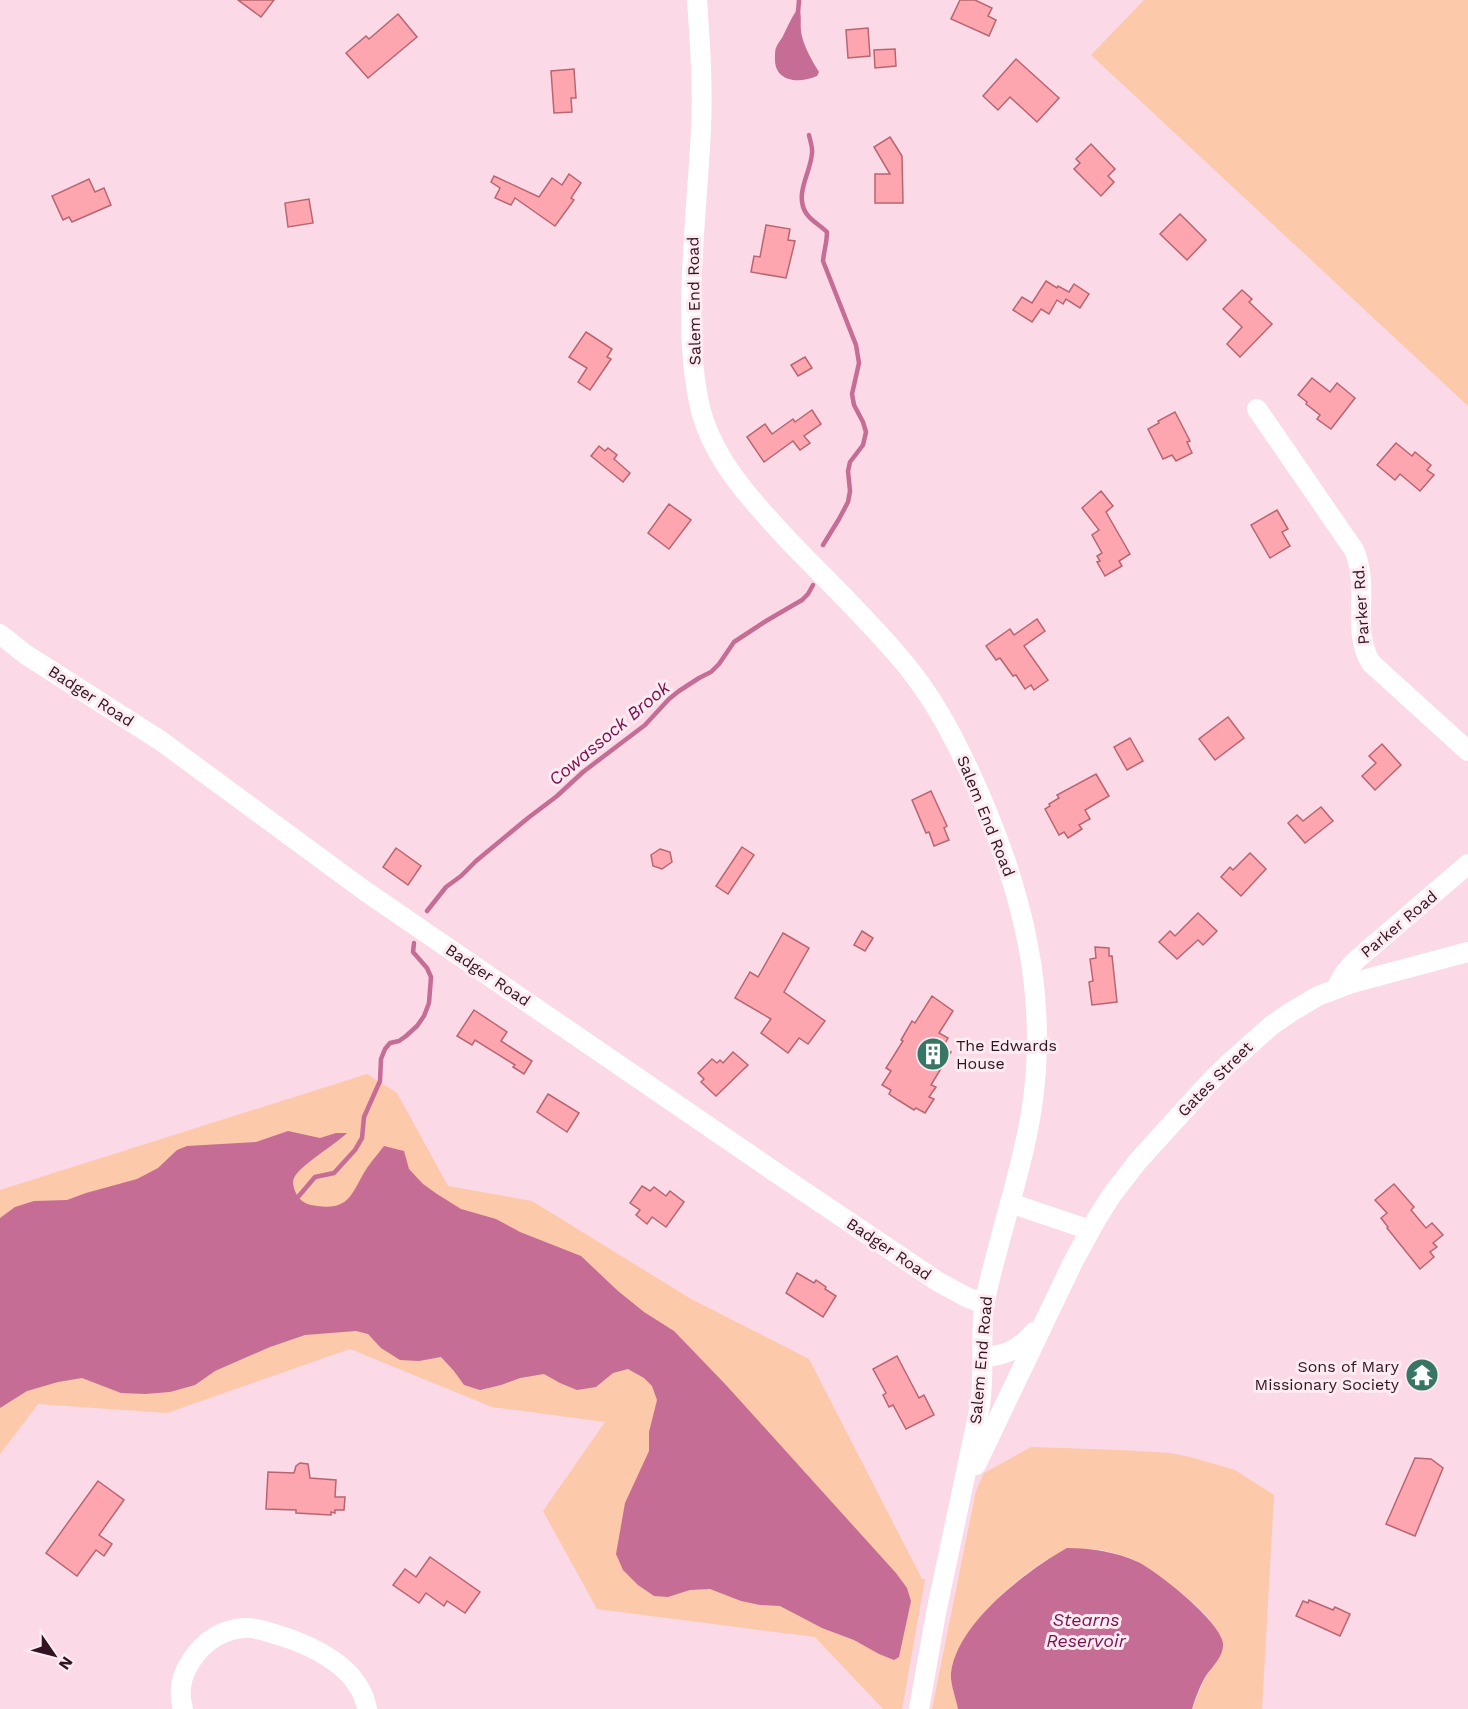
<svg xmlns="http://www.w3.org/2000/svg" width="1468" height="1709" viewBox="0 0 1468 1709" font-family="'Work Sans',sans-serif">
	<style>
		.green { fill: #fcc9aa }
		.water { fill: #c56d95 }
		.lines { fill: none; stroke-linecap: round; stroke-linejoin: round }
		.stream { stroke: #c56d95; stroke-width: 4.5 }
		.building { fill: #fea6af; stroke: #b76671; stroke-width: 1.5 }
		.minor { stroke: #fff; stroke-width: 20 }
		.labels { text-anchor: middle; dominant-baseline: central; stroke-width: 6; stroke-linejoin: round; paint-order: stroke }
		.street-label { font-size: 16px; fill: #311321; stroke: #fdebf2 }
		.poi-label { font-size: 16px; fill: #311321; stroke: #fdebf2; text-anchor: start }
		.water-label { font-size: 18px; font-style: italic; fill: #7a0d4b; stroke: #fdebf2 }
	</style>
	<rect width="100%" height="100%" fill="#fbd9e6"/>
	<g class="green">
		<polygon points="1144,0 1468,0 1468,406 1091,55"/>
		<polygon points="367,1074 397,1093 448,1186 532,1201 691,1299 809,1359 922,1579 925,1579 902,1709 883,1709 815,1637 597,1609 543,1511 605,1422 492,1407 350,1349 167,1413 38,1404 0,1454 0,1190"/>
		<path d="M1031,1447L1120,1450L1170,1453L1190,1457L1235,1470L1274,1495L1262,1709H1192L1205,1677L1218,1659C1216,1649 1214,1627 1209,1619C1201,1607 1152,1569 1138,1562C1126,1556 1099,1547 1085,1549C1075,1551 1054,1555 1046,1560C1012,1581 956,1632 951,1673C950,1684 956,1698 958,1709H932L976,1491L984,1473Z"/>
	</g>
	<g class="water">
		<path d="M799,7C802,16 800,22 801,31C802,43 812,61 819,72L817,76C799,84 774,82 775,58C775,57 775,49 776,48C777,44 781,40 783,36C788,26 792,16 799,7Z"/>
		<path d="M288,1131L320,1138L336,1133H347C336,1144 299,1166 294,1178C291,1184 296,1195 300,1199C305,1204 310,1205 317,1206C351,1211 352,1191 367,1168C372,1160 379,1153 384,1146L404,1151L409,1169L423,1184L437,1194L461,1209L496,1219L520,1232L581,1256L618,1291L644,1312L674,1331L726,1385L896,1573L907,1588L911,1601L899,1657L894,1660L879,1654L854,1640L822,1628L780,1606L760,1605L741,1601L710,1589L690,1590L668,1597L654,1596L638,1585L623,1570L616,1554L625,1503L649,1451V1432L657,1400L652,1386L644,1378L628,1369L613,1373L596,1387L577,1390L560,1383L544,1374L520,1378L501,1385L480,1390L464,1385L454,1371L441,1357L419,1361L400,1360L381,1348L368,1334L356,1331L305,1335L270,1347L215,1371L195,1385L170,1392L145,1394L121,1393L82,1378L58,1382L27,1391L0,1408V1218L15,1207L34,1201L67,1200L86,1193L137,1179L158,1168L177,1150L187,1146L256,1142Z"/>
		<path d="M1067,1548C1091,1548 1116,1552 1138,1562C1158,1572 1220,1621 1223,1643C1224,1658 1210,1668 1204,1679C1199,1688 1195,1699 1192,1709H958C956,1698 950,1684 951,1673C957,1623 1026,1571 1067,1548Z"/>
	</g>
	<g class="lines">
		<g class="stream">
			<polyline points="798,12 799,0"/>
			<path d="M809,135C810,141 813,147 812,153C811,172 794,194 806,213C811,221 820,225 827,232C827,242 824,251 823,261L856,345L859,363L852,394L854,405L863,422L866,432L863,445L850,462L848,471L850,491L848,502L839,519L823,545"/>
			<polyline points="427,911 446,887 461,876 476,861 528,818 557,796 583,772 645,725 669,699 679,691 699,678 711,672 719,664 734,642 766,621 802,600 808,594 813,585"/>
			<polyline points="298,1197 315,1177 334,1173 355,1150 362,1138 364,1117 380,1081 381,1059 385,1049 390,1043 399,1041 406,1036 417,1026 424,1016 429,1003 431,977 427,968 413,952 414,943"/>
		</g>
	</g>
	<g class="building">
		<polygon points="238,0 274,0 261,17"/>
		<polygon points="960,0 975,0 992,8 988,16 996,20 989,36 951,19"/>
		<polygon points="398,14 417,37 368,78 346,53 366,36 369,39"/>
		<polygon points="868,28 870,56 848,58 846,30"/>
		<polygon points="895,49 896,66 875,68 874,50"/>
		<polygon points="1016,59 1059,98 1037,122 1010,97 998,110 983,96"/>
		<polygon points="574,69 576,98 571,98 572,112 554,113 551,71"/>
		<polygon points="890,137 902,156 903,203 875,203 875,174 890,174 874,147"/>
		<polygon points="1091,144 1115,169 1108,176 1114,182 1101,196 1074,169 1080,163 1076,159"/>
		<polygon points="569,174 581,183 571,198 574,200 555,226 515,198 511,205 495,198 500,188 491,182 494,176 539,197 552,178 562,185"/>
		<polygon points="89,179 95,192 104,188 111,205 72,222 69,217 63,220 52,196"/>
		<polygon points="309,199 313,223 288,227 285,203"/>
		<polygon points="1180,214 1206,240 1187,260 1160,234"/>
		<polygon points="766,225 790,229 788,240 795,241 786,278 751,272 754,256 760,257"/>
		<polygon points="1046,281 1057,288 1058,286 1069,292 1074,284 1089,294 1080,308 1066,299 1063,304 1057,300 1049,314 1041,309 1032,322 1013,310 1022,297 1032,303"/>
		<polygon points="1242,290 1252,299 1249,302 1272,324 1240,357 1227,344 1242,327 1223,309"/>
		<polygon points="586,332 612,349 607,357 611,359 590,390 578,382 587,368 569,357"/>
		<polygon points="805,357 812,368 798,376 791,365"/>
		<polygon points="1312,378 1330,392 1337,383 1355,398 1331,429 1317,419 1320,415 1306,404 1307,402 1298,395"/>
		<polygon points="812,410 821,424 804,436 810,443 800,450 793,441 764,462 747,437 765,424 772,434 793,419 795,422"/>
		<polygon points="1175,412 1190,441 1187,442 1192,453 1176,461 1172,455 1163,459 1148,429 1159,423 1158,421"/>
		<polygon points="1396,443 1412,456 1415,452 1431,465 1427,470 1434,475 1420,491 1400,474 1395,480 1377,465"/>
		<polygon points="599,446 605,451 608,448 617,455 614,459 630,473 623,482 591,456"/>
		<polygon points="1101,491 1113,506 1106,512 1130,554 1119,561 1122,566 1105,576 1097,562 1100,561 1097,556 1102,553 1092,535 1099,530 1082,508"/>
		<polygon points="669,504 691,520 669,549 648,533"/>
		<polygon points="1277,510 1288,529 1282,532 1290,546 1270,558 1251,525"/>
		<polygon points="1037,619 1045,631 1024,646 1048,680 1034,690 1031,685 1025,689 1016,675 1013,676 1000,658 996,660 986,646 1010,629 1014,635"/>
		<polygon points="1228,717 1244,738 1215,760 1199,739"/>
		<polygon points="1130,738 1143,761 1127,770 1114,747"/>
		<polygon points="1382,744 1401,765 1375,790 1362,776 1376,763 1369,756"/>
		<polygon points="1096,774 1109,796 1085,810 1090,819 1079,825 1082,829 1068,838 1064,832 1059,835 1045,809 1050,806 1049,804 1059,798 1057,795"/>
		<polygon points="931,791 947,826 944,828 949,840 934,846 929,832 926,833 912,800"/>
		<polygon points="1321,807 1333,821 1305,843 1288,823 1297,815 1303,821"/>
		<polygon points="742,847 754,855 728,894 716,886"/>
		<polygon points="396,848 421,866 408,885 383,867"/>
		<polygon points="660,849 670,852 672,862 662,869 653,866 651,855"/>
		<polygon points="1250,853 1266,869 1241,896 1221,877 1230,867 1233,870"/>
		<polygon points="1198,913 1217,931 1203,945 1198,940 1177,959 1159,942 1170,931 1175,936"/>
		<polygon points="862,931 873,938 865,951 854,945"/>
		<polygon points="783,933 809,948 784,992 825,1021 808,1044 799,1038 788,1053 761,1033 771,1019 735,998 750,972 758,977"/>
		<polygon points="1095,947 1109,948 1109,956 1112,956 1117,1002 1092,1005 1089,982 1093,981 1090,959 1096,958"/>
		<polygon points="932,996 953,1011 939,1033 948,1038 943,1047 951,1052 931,1085 936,1087 929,1097 934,1099 925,1113 916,1108 914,1110 898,1100 889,1094 891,1090 882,1085 891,1071 886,1068 903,1041 901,1040 912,1021 915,1023"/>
		<polygon points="474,1010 507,1032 501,1041 532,1061 524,1074 513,1067 515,1065 475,1040 472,1045 457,1036"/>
		<polygon points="733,1052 748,1065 716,1096 701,1082 704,1079 698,1073 712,1059 717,1063 720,1060 723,1063"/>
		<polygon points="548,1094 579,1113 567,1132 537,1112"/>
		<polygon points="1394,1184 1414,1207 1411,1210 1426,1228 1432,1223 1443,1235 1433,1243 1437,1247 1430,1252 1434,1257 1420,1269 1387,1228 1388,1227 1381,1218 1387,1213 1375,1200"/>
		<polygon points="642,1186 650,1191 654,1187 666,1196 670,1191 684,1202 666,1227 652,1217 647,1224 636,1215 640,1210 630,1203"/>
		<polygon points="797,1273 814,1283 816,1280 826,1287 825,1289 836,1296 823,1317 786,1293"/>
		<polygon points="897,1356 919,1398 924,1395 934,1415 906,1429 893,1405 889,1407 883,1395 886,1393 873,1369"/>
		<polygon points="1415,1458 1431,1459 1443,1468 1415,1536 1386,1524"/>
		<polygon points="300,1463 308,1464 310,1478 336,1480 335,1497 345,1497 344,1510 335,1510 335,1513 331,1512 331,1515 296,1513 296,1510 266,1509 268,1472 294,1473 296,1466"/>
		<polygon points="98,1481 124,1500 99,1535 112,1544 104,1556 96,1550 77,1576 46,1553"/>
		<polygon points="430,1557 480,1592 465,1613 447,1601 444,1606 426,1593 419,1603 393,1585 405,1569 416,1577"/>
		<polygon points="1309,1600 1333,1610 1335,1607 1350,1614 1340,1636 1296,1616 1303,1601 1308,1603"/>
	</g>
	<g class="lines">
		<g class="minor">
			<path d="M697,0C700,43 703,86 701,129C698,191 691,251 691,312C691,345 693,379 701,411C715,463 754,503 790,542C825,578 862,614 895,652C933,694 958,744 980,795C1024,896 1048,997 1032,1107C1025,1154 1010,1201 998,1248C993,1267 987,1287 984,1307C980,1340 985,1373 980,1406L936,1613L919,1709"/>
			<path d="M1257,409L1354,550C1371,589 1350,628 1371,663L1468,751"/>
			<polyline points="0,634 25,654 161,741 365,891 775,1172 937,1281 966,1297 985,1304"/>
			<polyline points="1336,988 1344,974 1355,961 1468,864"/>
			<polyline points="1010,1203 1090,1230"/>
			<path d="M983,1357C1005,1356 1020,1349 1034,1332"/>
			<polyline points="976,1465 1073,1262 1096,1220 1111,1196 1138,1161 1207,1085 1228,1064 1272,1025 1291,1012 1318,996 1352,983 1468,952"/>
			<path d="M183,1709C178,1692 181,1676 191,1661C203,1642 221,1630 244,1628C254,1627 266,1631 275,1634C312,1645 360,1667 367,1709"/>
		</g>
	</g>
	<defs>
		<symbol id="building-disc" viewBox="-11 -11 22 22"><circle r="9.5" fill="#377665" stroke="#fdebf2"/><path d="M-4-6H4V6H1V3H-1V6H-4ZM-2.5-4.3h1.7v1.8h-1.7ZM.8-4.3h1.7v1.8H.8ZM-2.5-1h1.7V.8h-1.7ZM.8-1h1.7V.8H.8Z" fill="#fff"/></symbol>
		<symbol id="temple-disc" viewBox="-11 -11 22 22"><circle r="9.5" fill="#377665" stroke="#fdebf2"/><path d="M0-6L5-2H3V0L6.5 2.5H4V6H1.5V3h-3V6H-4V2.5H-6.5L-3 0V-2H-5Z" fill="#fff"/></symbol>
	</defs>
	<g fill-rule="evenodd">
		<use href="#building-disc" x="914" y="1035" width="38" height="38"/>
		<use href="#temple-disc" x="1403" y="1356" width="38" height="38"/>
	</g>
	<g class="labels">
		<g class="street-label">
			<text transform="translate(694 301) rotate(-91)">Salem End Road</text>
			<text transform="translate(1361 605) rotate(-94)">Parker Rd.</text>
			<text transform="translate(91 696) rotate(33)">Badger Road</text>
			<text transform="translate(986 816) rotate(68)">Salem End Road</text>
			<text transform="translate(1399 924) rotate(-40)">Parker Road</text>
			<text transform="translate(488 975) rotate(34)">Badger Road</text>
			<text transform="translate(1215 1079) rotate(-45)">Gates Street</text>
			<text transform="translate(889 1249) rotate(34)">Badger Road</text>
			<text transform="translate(981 1360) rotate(-85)">Salem End Road</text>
		</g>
		<g class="poi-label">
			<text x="956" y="1045">The Edwards<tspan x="956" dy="18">House</tspan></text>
			<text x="1399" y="1366" text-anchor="end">Sons of Mary<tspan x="1399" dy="18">Missionary Society</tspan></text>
		</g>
		<g class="water-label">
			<text transform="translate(609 733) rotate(-40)">Cowassock Brook</text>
			<text x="1086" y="1619">Stearns<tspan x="1086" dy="21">Reservoir</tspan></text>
		</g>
	</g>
	<g transform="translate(54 1655) rotate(125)" stroke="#fdebf2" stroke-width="4.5" paint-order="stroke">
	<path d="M0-4.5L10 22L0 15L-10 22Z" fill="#311321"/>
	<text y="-9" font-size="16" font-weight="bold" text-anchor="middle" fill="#311321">N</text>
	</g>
</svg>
